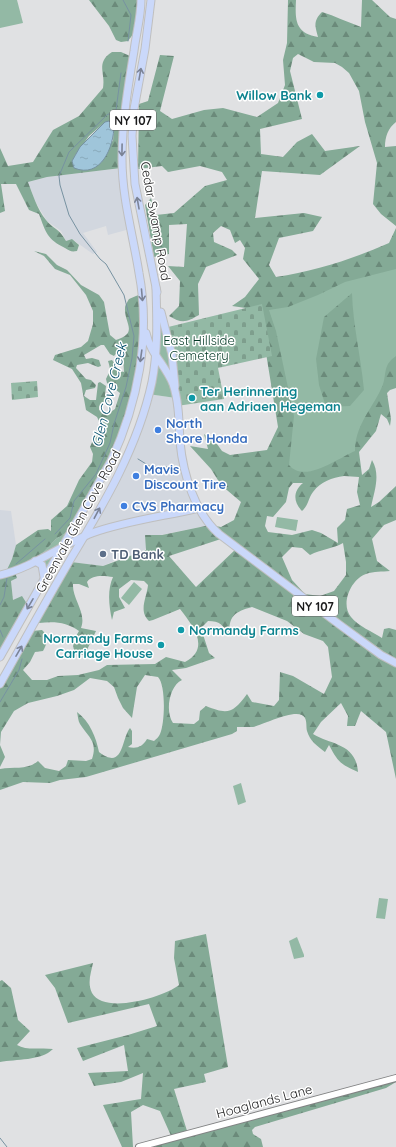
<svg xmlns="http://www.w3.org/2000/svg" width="396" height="1147" viewBox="0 0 396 1147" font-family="Quicksand,sans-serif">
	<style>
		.built { fill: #d2d7df }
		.grass { fill: #93b9a5 }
		.forest { fill: url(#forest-firs); fill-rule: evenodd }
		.cemetery { fill: url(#cemetery-stones) }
		.water { fill: url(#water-ripples); stroke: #7792a1 }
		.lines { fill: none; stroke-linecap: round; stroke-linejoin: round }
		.stream { stroke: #7792a1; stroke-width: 1 }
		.minor-casing { stroke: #828384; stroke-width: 8 }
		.major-casing { stroke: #bfbfbf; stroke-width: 9 }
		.minor { stroke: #fff; stroke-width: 6 }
		.major { stroke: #cad8fa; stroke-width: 7 }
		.oneway { stroke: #7b8396 }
		.culture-dot { fill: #0f9aa8; stroke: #fff; stroke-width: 1.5 }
		.shop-dot { fill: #3f7fe0; stroke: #fff; stroke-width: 1.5 }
		.service-dot { fill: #5c6f8a; stroke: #fff; stroke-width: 1.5 }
		.labels { text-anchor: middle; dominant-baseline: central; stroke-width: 3; stroke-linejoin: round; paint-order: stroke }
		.shield { fill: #fff; stroke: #5f5f60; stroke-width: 1 }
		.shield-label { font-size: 12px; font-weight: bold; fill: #1b1b1c }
		.culture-label { font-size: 13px; font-weight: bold; fill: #0d838f; stroke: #fff; text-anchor: end }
		.street-label { font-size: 13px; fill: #1b1b1c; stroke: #fff }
		.park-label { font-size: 13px; fill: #023825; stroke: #fff }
		.shop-label { font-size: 13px; font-weight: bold; fill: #366cbe; stroke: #fff; text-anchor: start }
		.service-label { font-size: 13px; font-weight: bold; fill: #4e5e75; stroke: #fff; text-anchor: start }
		.water-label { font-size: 14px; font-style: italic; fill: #024e6b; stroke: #fff }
	</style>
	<defs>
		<pattern id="forest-firs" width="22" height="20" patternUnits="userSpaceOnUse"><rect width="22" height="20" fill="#84aa96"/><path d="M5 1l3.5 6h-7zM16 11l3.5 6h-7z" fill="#6b8a7a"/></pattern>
		<pattern id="cemetery-stones" width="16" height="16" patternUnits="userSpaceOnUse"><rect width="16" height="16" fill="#93b9a5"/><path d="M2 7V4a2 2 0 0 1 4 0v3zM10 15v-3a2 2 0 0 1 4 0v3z" fill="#7e9e8d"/></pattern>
		<pattern id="water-ripples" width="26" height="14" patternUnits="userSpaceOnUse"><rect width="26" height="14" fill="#9fc5da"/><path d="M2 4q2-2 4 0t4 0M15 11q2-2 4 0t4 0" fill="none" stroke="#88a9ba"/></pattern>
	</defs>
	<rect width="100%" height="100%" fill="#e0e1e3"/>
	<g class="built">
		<polygon points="121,168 130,229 108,235 106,226 83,233 97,252 93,254 72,239 66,241 61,231 47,221 35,201 28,182 47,177"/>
		<polygon points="148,394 176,398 181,444 191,488 210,525 151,537 145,550 131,556 122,557 103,566 70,562 119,474"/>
		<polygon points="0,510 11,511 16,545 12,559 5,574 0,575"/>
		<polygon points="35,561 44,570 29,607 13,600 11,581 17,578 14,570"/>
	</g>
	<g class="grass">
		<polygon points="0,0 17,0 23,23 0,28"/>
		<polygon points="396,263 396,374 353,463 286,479 262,304"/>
		<polygon points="158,304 168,342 176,398 148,394"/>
		<polygon points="277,517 298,520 296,531 275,527"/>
		<polygon points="72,529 44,575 35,561 56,539"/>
		<polygon points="134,582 142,589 129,605 121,598"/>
		<polygon points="241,783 246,802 238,805 233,786"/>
		<polygon points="379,898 388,899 385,919 376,918"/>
		<polygon points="297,937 304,955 304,957 294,959 289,941"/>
	</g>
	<g class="forest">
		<polygon points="89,0 139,0 134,33 128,41 121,42 116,40 109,26"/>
		<path d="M288,0H296C295,20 295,33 318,37C315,26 313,21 322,12C335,16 347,22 361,27L362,0H372L390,17L396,19V122C388,128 385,137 385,147L396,146V226L381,214L373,204L377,163L365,122L359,91L349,73L342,67L335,63L314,62L298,54L293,58L290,71L302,119L260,129L261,154L283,157L297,142L312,134L325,151L360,146L320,175L262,171L255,218L304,213L322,217L313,231L279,238L269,265L276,277C315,271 353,259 389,243L396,228V269L345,282L318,295L288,307L269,310L276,331L294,416L289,465C305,484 338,458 355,451C355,426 371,410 381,389C388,376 381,366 396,356V388L390,390L387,393L391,419L390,426L387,419L381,414L376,431L359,452L362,475L369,469L372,460C381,475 374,492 371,507L379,502L396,486V520L384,525L372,539L377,561L390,571C382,572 374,571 366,574C351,579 340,604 351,617C358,626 373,632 382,638L384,629L389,628L396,630V779L386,732L361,711L355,726H347L348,716L341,703L321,722L313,734C331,745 356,743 358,772C340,764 338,762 329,745L325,752C317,746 310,741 307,731C306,727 307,722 305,718C299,706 263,725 253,727C248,727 242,727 237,727V731L232,734L86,777L60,780L50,783L23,782L0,790V769C14,766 26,771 38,761L45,768L59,771L66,766L68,760L86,761L92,759C98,741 88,737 80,724C78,721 78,716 77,712C90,722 96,737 99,752C124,771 121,739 130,728L132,731V744L128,747C137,749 142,747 147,739L154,741C156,739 159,737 160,734C165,723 166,685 158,677L145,675L137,687L132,718L123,708L118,698L114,687L107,681L90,678L74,690L57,696L28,703L14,711L1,732L0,745L5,757L0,767V687L32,631L42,630C49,636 47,644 43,651L35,652L30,662L23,670L32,680H47L58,676L78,675L99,670L107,665L155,664L166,657L185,662C211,648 193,626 180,609L153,620L149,621C138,611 147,597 148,585L144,581L131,580L119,589V597L125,608L114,612L112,620C109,606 107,590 113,577C104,576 93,574 87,582L89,588L79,584H73C72,599 87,613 81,628L96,631L86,652L82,655C68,652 74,639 79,631C67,622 54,621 39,623V619L71,562L103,566L146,550L145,535H162L210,525L221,527L234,520L241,502L221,485L211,469L190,446L208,449L204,434L217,444L222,451L230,455L267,450L278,427L259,310L232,306L245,297L259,279L243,259L245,248L240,240L235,243L230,230L221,226L213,233L214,242L232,250L237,255L206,267L198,284L199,315C187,322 182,324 169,316L179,306L180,281L168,266L184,267L187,224L169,225V254L154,257L145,205L151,198L156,215L174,213L205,186L227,180L222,172L200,166L168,172L162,166L138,169L139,104L148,101L160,55L174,56L160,111L172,119L204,110L223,108L257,117L278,103L285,85L283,60L287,43ZM344,476L359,477L357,492L360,505L347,509L345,520L337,528L338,543L321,533L312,530L292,535L268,532L265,526L267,516L273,517L286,502L289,488L293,483H303C293,491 293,502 302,511C309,505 308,498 313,492C321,481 332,478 344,476ZM224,538L237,548L196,587L169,556ZM343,543L346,562V575L334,591L320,596L305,594L292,580L282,557L292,547L302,548L310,555C321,549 333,549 343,543ZM252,607L287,621L304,634L323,641L328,647L332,677L324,694L293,676L280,672L279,700L274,706L252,702L247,694C233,713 228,715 206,706L200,711L199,720L194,724L173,723C165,712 169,686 182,680L172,670L186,668L215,658L209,653L201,628L208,621C220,621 223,625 229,635C229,616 234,612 252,607Z"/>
		<path d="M112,52H121L130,56L121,168L47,177L28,182C33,195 37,209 46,220C53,229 59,228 66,241L72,239L79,245L77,251C71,252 70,251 65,248C47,239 46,233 39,214L29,210L16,184H1L5,211L0,213V148L8,166L33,162L53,130L79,116L103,88C106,73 95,63 112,52ZM105,122H112L114,125L113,141L74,157L89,136Z"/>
		<path d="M34,251L46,254L57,265L67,270L81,285L99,295L104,302L110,335L116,340C139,333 124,323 125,308C125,305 128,301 129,299L143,293L140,366L118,445L72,529L56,539L35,561L14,570L17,578L11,581L13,600L22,596L29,607L0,657V575L5,574L12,559L16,545L38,530L48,529L51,531V520L67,506L79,480L92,462L93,454L90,447L100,423L97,417L86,410L81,383L72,369L53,360L55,355L81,347L88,341L93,324V311L86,295L70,275L55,269L44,256ZM101,345H104L110,354L114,356L123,345L125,346L124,352L117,357V361H119L121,360V356H123L124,372L120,371L112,360L108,361C111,370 110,371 106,379L107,383L120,393L115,409L106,415L99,410V407L102,402L112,401L111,398L105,396L106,386L100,382L98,383L96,400H90L84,396L86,390L95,388L96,385L91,380L86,379L76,368L77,365L88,363L98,367L101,366L99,360L92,358L86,359L84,355Z"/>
		<path d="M352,293C353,326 361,357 364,390L350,406L326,407L319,385L316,359L324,317Z"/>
		<path d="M206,934L228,1067L204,1074L206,1082L174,1089L188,1134L396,1078V1082L386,1088L255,1127L252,1130L253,1134L261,1139L263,1147H141L172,1138L160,1111L143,1105L131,1112L133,1147H122L103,1105L141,1099L143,1073L121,1082L94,1086L88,1073L128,1071L124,1045L83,1061L77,1048L128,1035L157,1026L149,1004L68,1023L55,988L45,975L93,963C91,973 87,983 92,993C104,1015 164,997 179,985L174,958L175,941Z"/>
		<path d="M2,980L11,988L18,1020L30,1031L17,1045C27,1051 41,1047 53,1049C41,1061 16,1059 0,1062V981Z"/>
	</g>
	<g class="cemetery">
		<polygon points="262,304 272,356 218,368 224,399 177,406 175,380 164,328"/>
		<polygon points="37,381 38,397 12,400 11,383"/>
	</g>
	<path class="water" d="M109,121L114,125C114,147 101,179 74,168L72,161L80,147L105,122Z"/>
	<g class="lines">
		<g class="stream">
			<polyline points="123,0 131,15 128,41"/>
			<polyline points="138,459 151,467 180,467"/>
			<polyline points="55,534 70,518 74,501 96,474 110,443 114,424 126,387 132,358 134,336 124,295 106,264 100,259 80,234 69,215 60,185 59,176 69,152 108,114 113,115 116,110 121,73"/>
			<polyline points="16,564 45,539"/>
			<polyline points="0,605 4,597 7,578"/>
			<polyline points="0,630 3,637"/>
			<polyline points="0,702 19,670 22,659"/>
			<polyline points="0,1138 7,1147"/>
		</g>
		<defs>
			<polyline id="minor" points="139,1147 396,1078"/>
			<g id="major">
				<polyline points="151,0 145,49 134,109 132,136 135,184 157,292"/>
				<polyline points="161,312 172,355 175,386"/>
				<path d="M146,333C150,353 166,366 173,384C179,402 179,423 180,442C183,474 195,513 219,534L340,625L381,655L396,663"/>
				<polyline points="35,561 42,565 44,577"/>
				<path d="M0,575C32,568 61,545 92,533C125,521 165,516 199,508"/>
				<path d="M0,657L111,461C138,403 151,336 139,273C133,235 122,198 122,159C122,122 128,87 134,51C136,34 141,17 141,0"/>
				<path d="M0,684C23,643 46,601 70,560C104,504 138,447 152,382C158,351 157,319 156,288"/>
			</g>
		</defs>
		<use href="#minor" class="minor-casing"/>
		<use href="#major" class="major-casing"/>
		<use href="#minor" class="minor"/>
		<use href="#major" class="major"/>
	</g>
	<defs><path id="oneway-shaft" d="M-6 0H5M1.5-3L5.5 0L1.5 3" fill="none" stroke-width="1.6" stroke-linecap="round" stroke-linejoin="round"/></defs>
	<g class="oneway">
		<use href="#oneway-shaft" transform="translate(140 74) rotate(-80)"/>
		<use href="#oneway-shaft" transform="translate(122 150) rotate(91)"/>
		<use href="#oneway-shaft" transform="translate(138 203) rotate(-100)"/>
		<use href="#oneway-shaft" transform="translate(142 295) rotate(85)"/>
		<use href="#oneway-shaft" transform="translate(141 356) rotate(98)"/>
		<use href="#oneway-shaft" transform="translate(97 513) rotate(-62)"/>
		<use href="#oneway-shaft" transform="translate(30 604) rotate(120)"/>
		<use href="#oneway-shaft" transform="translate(19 651) rotate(-60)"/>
	</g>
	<g class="culture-dot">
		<circle cx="320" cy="95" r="4"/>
		<circle cx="192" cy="398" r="4"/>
		<circle cx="181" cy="630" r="4"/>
		<circle cx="161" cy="645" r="4"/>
	</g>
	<g class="shop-dot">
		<circle cx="158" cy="430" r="4"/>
		<circle cx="136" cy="476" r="4"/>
		<circle cx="124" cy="506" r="4"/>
	</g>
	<circle class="service-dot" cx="103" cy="554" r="4"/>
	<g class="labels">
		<g class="shield">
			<rect x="110" y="110" width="46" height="20" rx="3"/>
			<rect x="292" y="596" width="46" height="20" rx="3"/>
		</g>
		<g class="shield-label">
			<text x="133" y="120">NY 107</text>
			<text x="315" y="606">NY 107</text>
		</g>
		<g class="culture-label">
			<text x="312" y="95">Willow Bank</text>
			<text x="200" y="391" text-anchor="start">Ter Herinnering<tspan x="200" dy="15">aan Adriaen Hegeman</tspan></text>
			<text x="189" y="630" text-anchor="start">Normandy Farms</text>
			<text x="153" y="638">Normandy Farms<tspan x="153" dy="15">Carriage House</tspan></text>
		</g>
		<g class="street-label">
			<text transform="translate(156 221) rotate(80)">Cedar Swamp Road</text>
			<text transform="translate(78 521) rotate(-61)">Greenvale Glen Cove Road</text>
			<text transform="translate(264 1101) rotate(-15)">Hoaglands Lane</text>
		</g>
		<g class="park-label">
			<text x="199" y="340">East Hillside<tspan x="199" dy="15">Cemetery</tspan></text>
		</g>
		<g class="shop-label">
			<text x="166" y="423">North<tspan x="166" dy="15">Shore Honda</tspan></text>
			<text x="144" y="469">Mavis<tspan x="144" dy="15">Discount Tire</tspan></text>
			<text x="132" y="506">CVS Pharmacy</text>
		</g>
		<g class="service-label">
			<text x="111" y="554">TD Bank</text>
		</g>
		<g class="water-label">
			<text transform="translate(109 395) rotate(-76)">Glen Cove Creek</text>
		</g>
	</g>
</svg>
